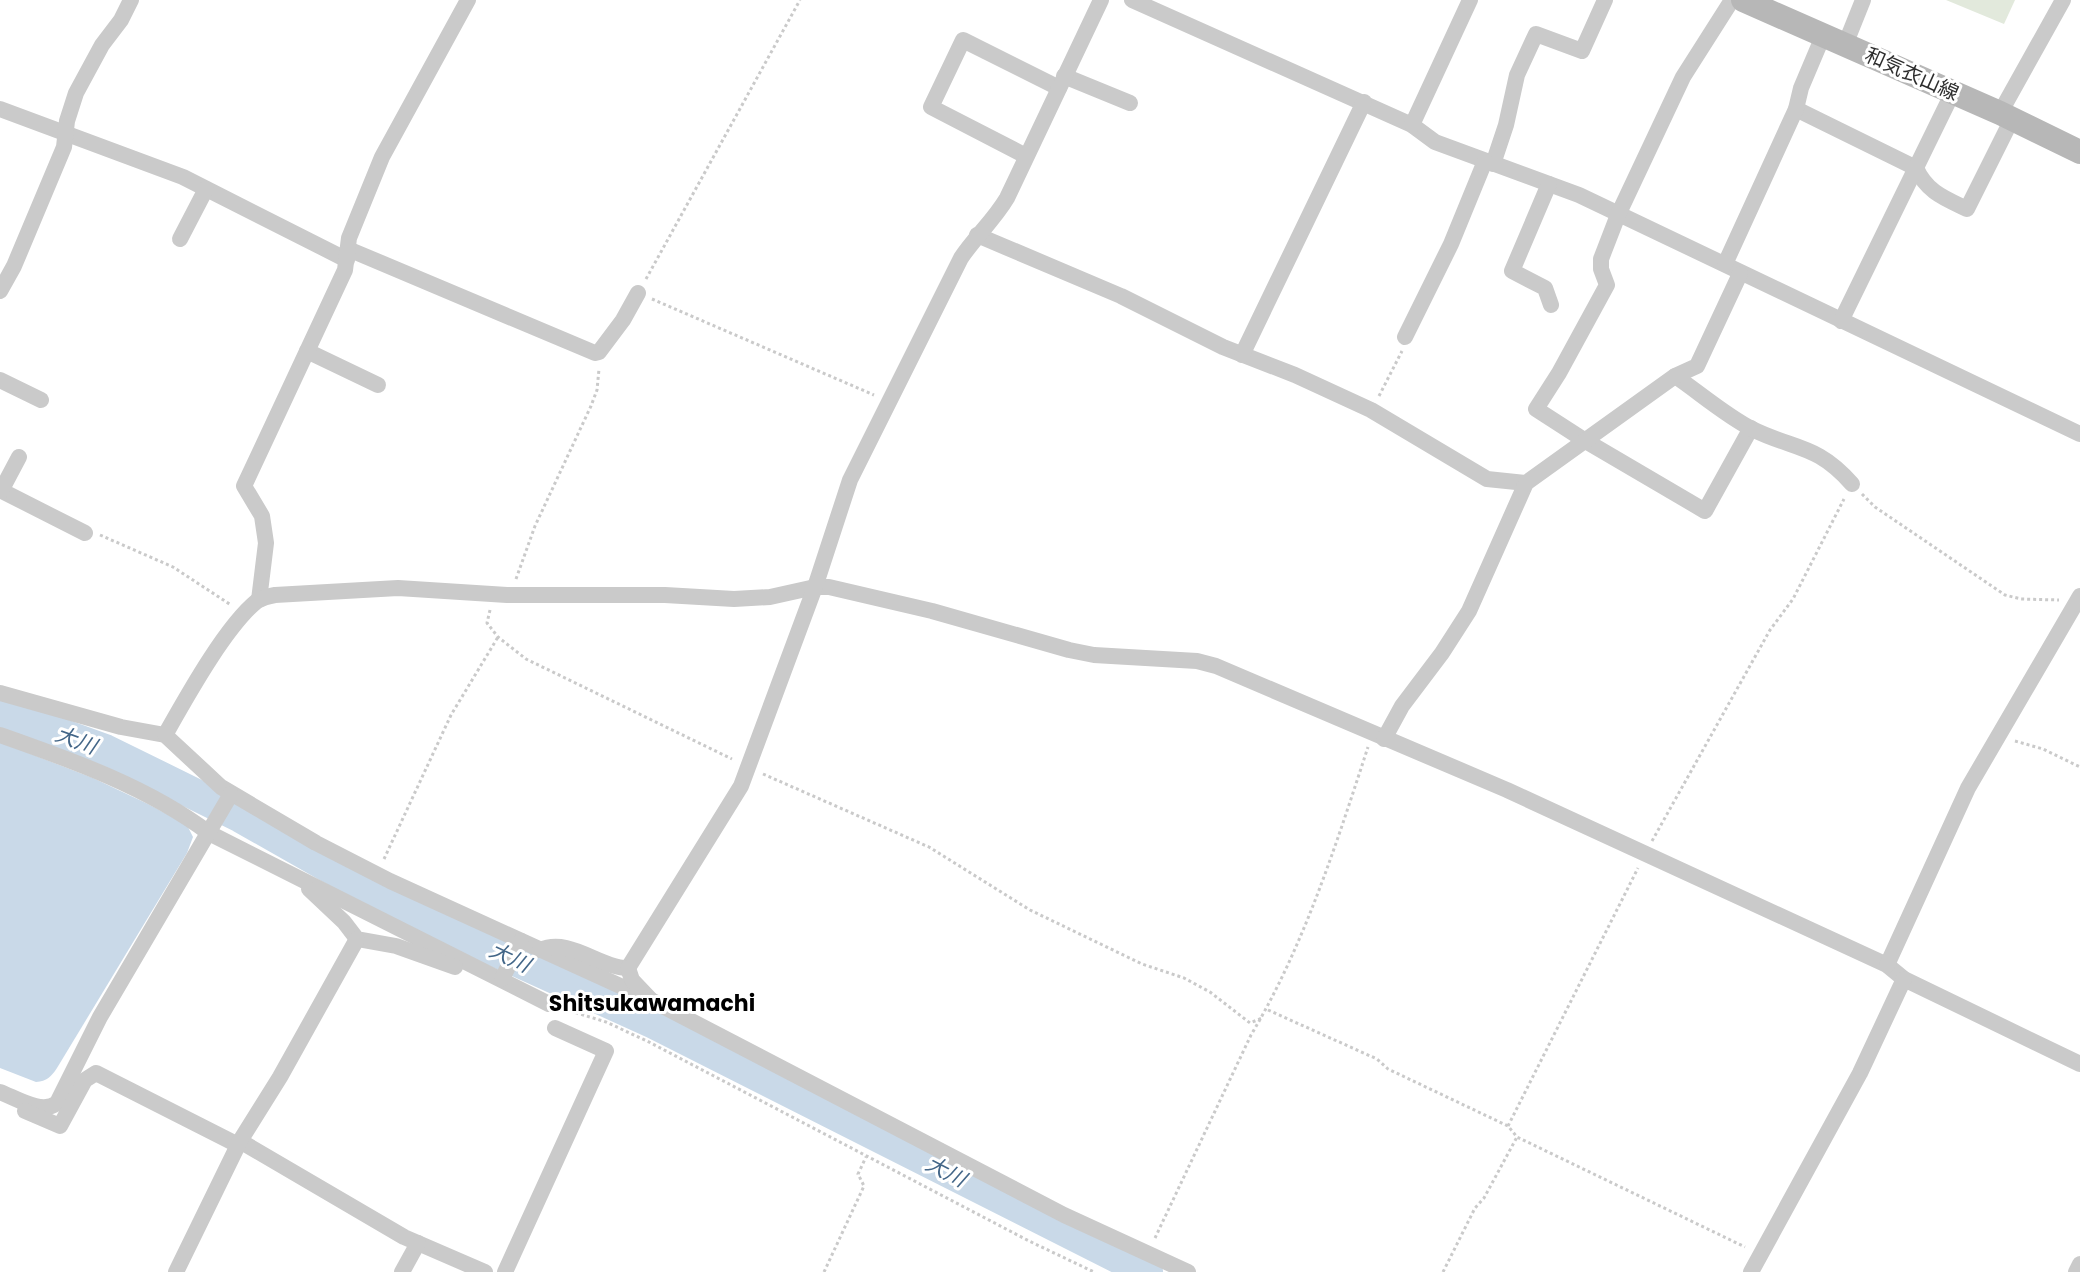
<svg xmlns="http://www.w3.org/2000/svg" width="2080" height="1272" viewBox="0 0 2080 1272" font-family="Poppins,'Noto Sans JP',sans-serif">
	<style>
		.green { fill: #e2e9dc }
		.water { fill: #c9d9e8 }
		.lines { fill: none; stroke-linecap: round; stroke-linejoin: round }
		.river { stroke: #c9d9e8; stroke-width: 32 }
		.path { stroke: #cacaca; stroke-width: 3; stroke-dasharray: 3 3; stroke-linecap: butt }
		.minor { stroke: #cacaca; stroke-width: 16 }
		.secondary { stroke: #b7b7b7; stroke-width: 24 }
		.labels { text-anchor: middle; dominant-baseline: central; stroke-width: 6; stroke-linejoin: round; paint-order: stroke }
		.street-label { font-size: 20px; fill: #2d2d2d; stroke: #fff }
		.water-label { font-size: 21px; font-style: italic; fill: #436688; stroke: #fff }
		.quarter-label { font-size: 22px; font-weight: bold; fill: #000; stroke: #fff }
	</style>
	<rect width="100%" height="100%" fill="#fff"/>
	<polygon class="green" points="1946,0 2015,0 2004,24"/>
	<path class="water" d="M0,742L93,778L148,804L187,825L193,837L187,853L57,1068C51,1077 47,1081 36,1082L0,1068Z"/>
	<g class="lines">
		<polyline class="river" points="0,712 105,750 241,817 403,909 654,1023 1147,1272"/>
		<g class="path">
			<polyline points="646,279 800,0"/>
			<polyline points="652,299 874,395"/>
			<polyline points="1379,396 1402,351"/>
			<polyline points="1862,494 1875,507 2005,595 2021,599 2059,600"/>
			<polyline points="100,535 173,567 231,605"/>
			<polyline points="516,579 535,526 591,406 597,390 599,369"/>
			<polyline points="490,610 487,623 498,637 526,659 732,759"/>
			<polyline points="2015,741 2043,749 2080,767"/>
			<polyline points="763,774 929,847 1030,910 1142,964 1184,978 1210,992 1250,1023 1262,1018"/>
			<polyline points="1652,841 1770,630 1793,599 1844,499"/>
			<polyline points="384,859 451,715 498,637"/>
			<polyline points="564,1009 606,1022 647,1041 1029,1241 1094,1272"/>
			<polyline points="1268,1010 1377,1059 1388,1069 1508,1126 1517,1137 1745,1247"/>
			<polyline points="1508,1126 1638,868"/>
			<path d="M1155,1238L1251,1035C1304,946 1336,845 1368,747"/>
			<polyline points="824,1272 864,1186 858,1174 866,1157"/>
			<polyline points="1443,1272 1475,1208 1484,1198 1517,1137"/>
		</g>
		<g class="minor">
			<polyline points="1132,0 1412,125 1435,142 1579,195 2080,434"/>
			<polyline points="1732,0 1683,77 1618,215 1601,259 1601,269 1607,285 1559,373 1536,409 1584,440 1705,511 1751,428"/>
			<polyline points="1845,45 1863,0"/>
			<polyline points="1064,76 1130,103"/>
			<polyline points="0,109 183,177 347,260"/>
			<path d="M1796,109L1916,168C1927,192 1944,198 1967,209L2012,119"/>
			<polyline points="2000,113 2063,0"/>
			<polyline points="1412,125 1470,0"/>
			<polyline points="1026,156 931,107 963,40 1059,88"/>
			<polyline points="1493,164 1506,125 1517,75 1536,34 1582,51 1605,0"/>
			<polyline points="1549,184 1512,271 1545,288 1551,305"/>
			<polyline points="977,235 1121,296 1223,347 1295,375 1371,410 1487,479 1526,483"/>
			<polyline points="180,239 206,189"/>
			<polyline points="348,249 595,353 599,352 623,320 638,293"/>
			<polyline points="1725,264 1796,109 1801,88 1823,36"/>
			<polyline points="0,291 14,266 64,147 67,121 76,93 102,45 121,20 131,0"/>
			<polyline points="1841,321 1953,92"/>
			<polyline points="1405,337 1451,244 1485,161"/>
			<polyline points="307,351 378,385"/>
			<polyline points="1242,355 1364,102"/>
			<path d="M1675,376C1700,393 1725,415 1752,429C1795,450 1817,444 1852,484"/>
			<polyline points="0,380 41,400"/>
			<polyline points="0,490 85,533"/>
			<polyline points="1,491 19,457"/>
			<polyline points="259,600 266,543 262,516 244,486 345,270 349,238 382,157 468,0"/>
			<polyline points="0,693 121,727 165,735 221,787 316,843 390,881 651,1000"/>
			<path d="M0,735C71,760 148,787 209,833L549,1004"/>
			<path d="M165,735C186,698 225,627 257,601C262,598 269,596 275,595L398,588L507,595H665L734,599L770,597L815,587H829L932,611L1069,650L1094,655L1197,661L1216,666L1507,790L1887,965L1904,979L2080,1064"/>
			<polyline points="1384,739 1402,706 1442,653 1469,611 1526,483 1675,376 1697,366 1740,274"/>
			<polyline points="309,889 344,922 357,939 396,946 455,967"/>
			<path d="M540,950C570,937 599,968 628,968L741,786L815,587L850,480L961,258C975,237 994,220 1007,198L1101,0"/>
			<polyline points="1887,965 1968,788 2080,596"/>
			<polyline points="628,968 632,980 651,1000 1064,1215 1188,1272"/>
			<polyline points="502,979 521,941"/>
			<path d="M0,1092C16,1098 42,1115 57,1103L100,1017L231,794"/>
			<polyline points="25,1111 60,1126 85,1080 96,1073 238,1145"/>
			<polyline points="240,1141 404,1237 485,1272"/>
			<polyline points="176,1272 240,1141 280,1077 357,939"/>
			<polyline points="402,1272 418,1243"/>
			<polyline points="505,1272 606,1051 555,1028"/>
			<polyline points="1751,1272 1860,1073 1904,979"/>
			<polyline points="2076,1272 2080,1264"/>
		</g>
		<polyline class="secondary" points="1743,0 2000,113 2080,152"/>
	</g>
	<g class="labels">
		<g class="street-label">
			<text transform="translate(1912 74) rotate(24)">和気衣山線</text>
		</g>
		<g class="water-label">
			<text transform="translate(76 740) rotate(20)">大川</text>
			<text transform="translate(510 957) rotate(25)">大川</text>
			<text transform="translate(946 1171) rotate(27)">大川</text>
		</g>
		<g class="quarter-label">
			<text x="652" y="1003">Shitsukawamachi</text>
		</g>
	</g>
</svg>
